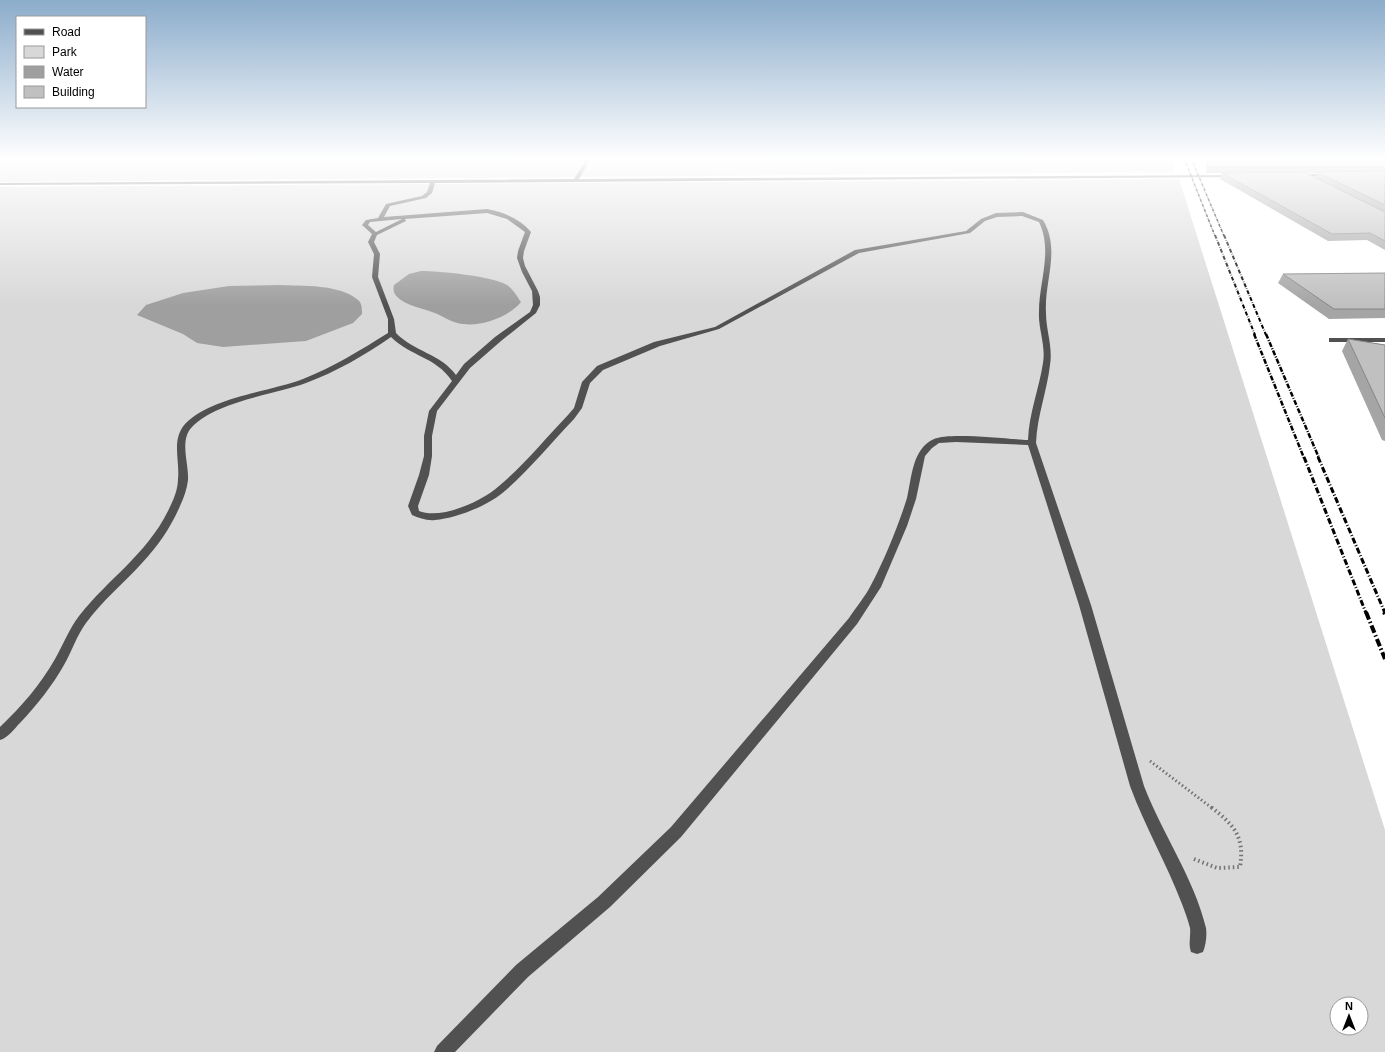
<svg xmlns="http://www.w3.org/2000/svg" width="1385" height="1052" viewBox="0 0 1385 1052" font-family="Arial,sans-serif">
	<style>
		.green { fill: #d8d8d8; fill-rule: evenodd }
		.water { fill: #9f9f9f }
		.lines { fill: none; stroke-linecap: round; stroke-linejoin: round }
		.path-far1 { stroke: #737373; stroke-width: 3; stroke-dasharray: 1.5 2.5; stroke-linecap: butt }
		.path { stroke: #737373; stroke-width: 4; stroke-dasharray: 1.5 3; stroke-linecap: butt }
		.minor { fill: #515151; fill-rule: evenodd }
		.rail-far4 { stroke: #000; stroke-width: 1.5; stroke-dasharray: 3 1 0.5 1; stroke-linecap: butt }
		.rail-far3 { stroke: #000; stroke-width: 2; stroke-dasharray: 4 1.5 0.5 1.5; stroke-linecap: butt }
		.rail-far2 { stroke: #000; stroke-width: 2.5; stroke-dasharray: 5 1.5 1 1.5; stroke-linecap: butt }
		.rail-far1 { stroke: #000; stroke-width: 3; stroke-dasharray: 6 2 1 2; stroke-linecap: butt }
		.rail { stroke: #000; stroke-width: 4; stroke-dasharray: 8 2.5 1.5 2.5; stroke-linecap: butt }
		.wall { fill: #a5a5a5; fill-rule: evenodd }
		.building { fill: #c0c0c0; stroke: #868686 }
	</style>
	<rect width="100%" height="100%" fill="#fff"/>
	<g class="green">
		<polygon points="0,158 1171,158 1175,172 0,182"/>
		<path d="M1179,179L1385,830V1052H0V187ZM1337,1004H1361V1028H1337Z"/>
	</g>
	<g class="water">
		<path d="M421,271C440,271 491,276 507,285C513,289 517,296 521,302C510,316 482,327 463,324C453,323 444,317 435,313C423,308 389,303 394,285L409,274Z"/>
		<path d="M280,285C302,286 340,284 358,300C362,303 362,309 362,314L353,323L306,341L223,347L197,343L183,334L137,315L146,305L183,293L229,286Z"/>
	</g>
	<g class="lines">
		<polyline class="path-far1" points="1150,761 1212,808"/>
		<path class="path" d="M1194,859L1217,868L1240,867C1245,837 1234,825 1211,807"/>
		<g class="minor">
			<path d="M583,158H587L589,162L579,179L1236,175L1234,177L435,183L432,193L426,198L390,206L384,217L487,209C504,212 520,219 531,232L524,251L523,258L525,266L538,291L540,297V305L536,313L501,341L470,368L437,411L432,436V456L429,475L418,506L419,511C441,520 483,501 499,486C524,465 545,439 568,415L574,408L582,382L597,366L654,342L715,327L855,250L966,231L981,219L996,213L1023,212L1043,220C1061,250 1044,281 1046,313C1046,331 1053,346 1050,365C1047,391 1037,416 1036,443L1091,605L1144,786C1162,833 1194,878 1206,928C1207,935 1206,945 1203,952L1197,954L1191,952C1188,943 1191,936 1190,928C1188,920 1185,912 1182,904C1167,864 1145,827 1130,786L1079,605L1028,445L956,442L939,443L932,448L925,456L916,499L907,526L881,587L857,624L681,837L610,907L528,977L455,1052H434L437,1046L516,965L598,897L671,827L849,618C856,607 865,597 871,585C884,561 899,524 907,498C912,477 912,449 934,439C949,432 1008,439 1028,440C1029,413 1039,389 1043,363C1046,345 1038,329 1039,312C1039,281 1053,251 1039,222L1022,216L997,217L985,221L970,233L859,253L719,329L660,346L603,370L590,383L582,408L574,419C552,442 530,469 506,490C490,505 457,518 435,520C427,521 419,518 412,515L408,506L419,475L424,456V436L429,411L452,381C435,356 411,357 391,337C365,355 336,372 306,383C273,395 217,401 192,427C179,440 189,463 188,480C187,489 184,497 180,506C171,527 158,546 142,563C124,583 102,601 86,623C77,635 72,651 64,665C52,686 37,705 20,723C14,729 8,738 0,740V727C21,707 41,684 55,659C63,645 69,629 79,616C108,579 146,555 168,511C173,501 178,490 178,479C180,460 171,440 185,424C211,397 269,392 303,379C333,367 361,350 388,333V319L372,277L374,254L368,242L372,234L362,225L366,220L378,218L386,204L422,196L427,192L430,183L0,185V183L574,179L585,162ZM487,213L507,219L525,232L518,251L517,258L522,272L532,291L533,305L530,312L495,337L464,364L456,375C441,354 413,351 396,333L394,319L378,277L380,254L374,242L377,235L406,221L405,219ZM402,219L376,232L368,225L370,222Z"/>
			<polygon points="1294,174 1328,174 1330,175 1328,176 1296,176"/>
			<rect x="1329" y="338" width="56" height="4"/>
		</g>
		<g class="rail-far4">
			<polyline points="1184,158 1215,236"/>
			<polyline points="1191,158 1224,236"/>
		</g>
		<g class="rail-far3">
			<polyline points="1215,235 1255,335"/>
			<polyline points="1224,235 1266,335"/>
		</g>
		<g class="rail-far2">
			<polyline points="1254,334 1304,458"/>
			<polyline points="1266,334 1319,458"/>
		</g>
		<g class="rail-far1">
			<polyline points="1304,457 1366,613"/>
			<polyline points="1318,457 1385,613"/>
		</g>
		<g class="rail">
			<polyline points="1366,612 1385,659"/>
			<polyline points="1384,612 1385,614"/>
		</g>
	</g>
	<g class="wall">
		<path d="M1207,158H1385V250L1367,240L1328,241L1220,179L1222,173H1260H1206V161ZM1305,173H1317L1315,177Z"/>
		<polygon points="1385,273 1385,318 1329,319 1278,283 1283,274"/>
		<polygon points="1348,339 1385,345 1385,441 1382,440 1342,351"/>
	</g>
	<g class="building">
		<rect x="1208" y="158" width="177" height="9"/>
		<polygon points="1385,171 1385,205 1317,172"/>
		<polygon points="1304,172 1385,212 1385,241 1370,233 1332,234 1222,173"/>
		<polygon points="1385,273 1385,309 1334,309 1283,274"/>
		<polygon points="1348,339 1385,345 1385,418"/>
	</g>
	<linearGradient id="sky" x2="0" y2="1"><stop stop-color="#8baccb"/><stop offset="0.52" stop-color="#fff"/><stop offset="1" stop-color="#fff" stop-opacity="0"/></linearGradient>
	<rect width="1385" height="305" fill="url(#sky)"/>
	<rect x="16" y="16" width="130" height="92" fill="#ffffff" stroke="#999999"/>
	<rect x="24" y="29" width="20" height="6" fill="#515151" stroke="#999999"/>
	<text x="52" y="36" font-size="12" fill="#000000">Road</text>
	<rect x="24" y="46" width="20" height="12" fill="#d8d8d8" stroke="#999999"/>
	<text x="52" y="56" font-size="12" fill="#000000">Park</text>
	<rect x="24" y="66" width="20" height="12" fill="#9f9f9f" stroke="#999999"/>
	<text x="52" y="76" font-size="12" fill="#000000">Water</text>
	<rect x="24" y="86" width="20" height="12" fill="#c0c0c0" stroke="#999999"/>
	<text x="52" y="96" font-size="12" fill="#000000">Building</text>
	<g transform="translate(1349 1016)"><circle r="19" fill="#ffffff" stroke="#999999"/>
	<path d="M0-3L7 15L0 10L-7 15Z" fill="#000000"/>
	<text y="-6" font-size="11" font-weight="bold" text-anchor="middle" fill="#000000">N</text>
	</g>
</svg>
